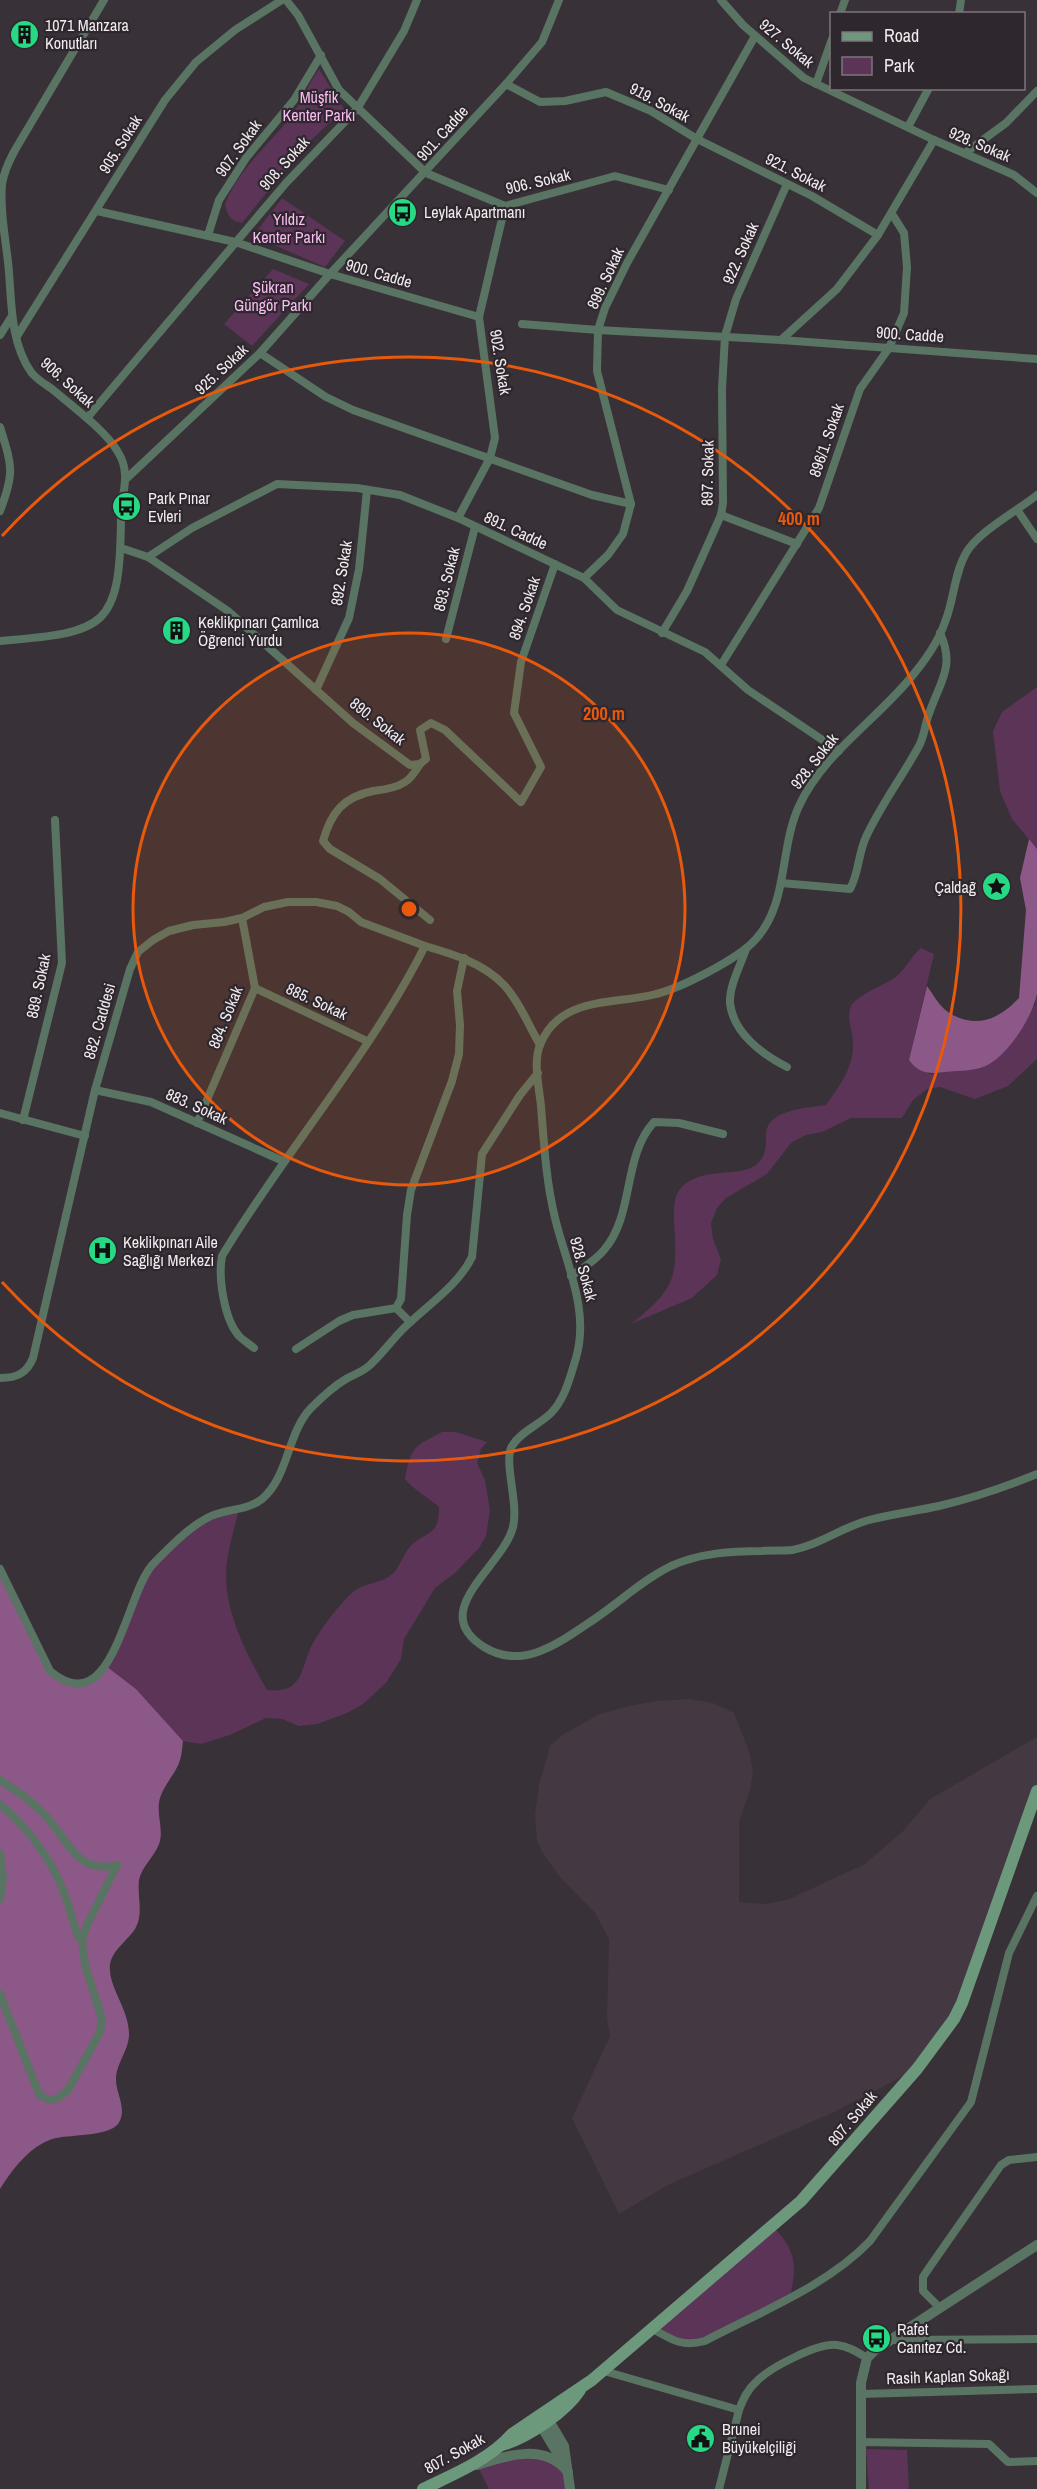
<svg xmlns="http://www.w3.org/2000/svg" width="1037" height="2489" viewBox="0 0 1037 2489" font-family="'Archivo Narrow',sans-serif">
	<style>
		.built { fill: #443843 }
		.green { fill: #5b3458 }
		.forest { fill: #8c5887 }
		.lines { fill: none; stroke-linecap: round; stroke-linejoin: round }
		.minor { stroke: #597462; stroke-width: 8 }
		.tertiary { stroke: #597462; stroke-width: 10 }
		.secondary { stroke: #6c987c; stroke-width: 12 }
		.ring { fill: none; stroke: #e8590c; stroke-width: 3 }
		.labels { text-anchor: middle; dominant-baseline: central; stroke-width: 4.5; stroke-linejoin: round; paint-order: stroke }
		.poi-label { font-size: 16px; fill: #f0ebef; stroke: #2e272d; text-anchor: start }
		.street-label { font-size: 16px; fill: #f0ebef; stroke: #2e272d }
		.park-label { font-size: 16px; fill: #f9bcf3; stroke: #2e272d }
		.centre { fill: #e8590c; stroke: #2e272d; stroke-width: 3 }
		.ring-label { font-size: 18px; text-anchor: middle; font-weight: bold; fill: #e8590c; stroke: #2e272d; stroke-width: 4.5; stroke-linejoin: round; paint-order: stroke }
	</style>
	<rect width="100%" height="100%" fill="#383137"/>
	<polygon class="built" points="689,1699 713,1703 734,1713 749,1751 753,1772 750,1791 739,1821 739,1902 765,1904 787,1900 865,1864 902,1832 930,1799 1037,1737 1037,1791 962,2003 917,2069 834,2112 668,2185 619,2214 572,2118 610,2036 607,2019 609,1939 595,1913 560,1877 544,1855 537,1841 535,1815 539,1785 550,1746 562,1735 598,1715 624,1707 656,1701"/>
	<g class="green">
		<path d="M319,69L344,109L303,148L242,223C231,221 227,216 225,204C239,169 267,146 290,118C301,103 308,84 319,69Z"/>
		<polygon points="282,198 345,241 325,267 253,236"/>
		<polygon points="273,269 309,284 252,346 224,324"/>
		<polygon points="1037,687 1037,849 1012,819 1000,791 993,731 1002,712"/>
		<path d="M921,948L934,954L909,1060L930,1074L948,1072L1035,1005L1037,994V1059L1008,1086L975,1099L940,1087L927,1089L913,1100L902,1118H851L822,1132L806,1135L791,1143L767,1174L726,1198L717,1208L711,1223L713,1239L721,1259L717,1275L692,1298L631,1324C675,1289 678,1279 674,1223C674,1214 673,1200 678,1192C696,1164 742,1179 757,1164C766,1156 766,1147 766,1135C766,1109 808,1108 826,1105C839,1087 854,1067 853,1043C853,1030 846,1019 851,1006C856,996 883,985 893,979C905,971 910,957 921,948Z"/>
		<path d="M442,1432H456L487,1442L481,1449L477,1463L485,1480L490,1510L486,1536L479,1548L455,1573L435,1588L404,1639L401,1659L386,1683L363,1704L347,1713L317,1724L299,1726L282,1719L266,1718L230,1735L201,1744L183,1741L136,1689L106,1666L143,1577L207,1518L239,1510C235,1525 231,1540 228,1555C219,1603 244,1649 267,1690C305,1694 300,1667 313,1643C321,1629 332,1614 343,1602C347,1598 352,1592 357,1589C367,1583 381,1583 391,1575C400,1568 402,1556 409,1548C423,1531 440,1538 439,1507C427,1496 415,1491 405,1479C411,1447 413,1447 442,1432Z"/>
		<path d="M772,2226C795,2248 798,2265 790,2296L694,2344L653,2329Z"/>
		<polygon points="866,2449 907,2450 909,2489 869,2489"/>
		<polygon points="512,2456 561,2463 570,2489 489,2489 477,2465"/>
	</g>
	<g class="forest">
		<path d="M1029,839L1037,849V994C1032,1017 1011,1050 991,1063C977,1072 960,1070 945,1072C929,1074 919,1074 909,1060L927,986C933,994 939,1006 948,1012C975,1030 1000,1019 1019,998L1026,910L1020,878Z"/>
		<path d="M0,1573L50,1671L82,1683L106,1666L136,1689L183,1741C182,1748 182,1756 179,1763C174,1776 161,1788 159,1803C157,1817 164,1831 159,1844C154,1857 142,1866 139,1880C137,1896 144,1914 135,1929C126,1943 108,1952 110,1971C111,1989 128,2010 129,2032C130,2050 116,2062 116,2080C116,2094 128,2110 118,2124C107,2137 69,2134 52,2139C29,2147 12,2170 0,2189Z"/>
	</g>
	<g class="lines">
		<g class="minor">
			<polyline points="286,0 298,15 339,90 426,173 505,206 615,176 669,190"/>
			<polyline points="721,0 743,25 804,78 934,140 1014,175 1037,193"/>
			<polyline points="840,14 845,0"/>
			<polyline points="959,14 961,0"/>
			<polyline points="506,84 540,102 565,101 606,92 651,111 697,139 812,196 878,235"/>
			<polyline points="816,84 832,39"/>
			<polyline points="908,127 929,88"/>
			<polyline points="965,153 1006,123 1037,91"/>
			<polyline points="97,211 235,242 330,274 479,317"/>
			<polyline points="208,235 219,200 246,158 294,100 321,55"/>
			<polyline points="522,324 598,330 781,340 1037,359"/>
			<polyline points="0,335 12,316"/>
			<polyline points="17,336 165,100 196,62 235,30 282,0"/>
			<polyline points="781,340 837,289 878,235 934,140"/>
			<polyline points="260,353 326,397 353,410 592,495 631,504"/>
			<polyline points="87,418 286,183 357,109 404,31 417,0"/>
			<path d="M0,427C12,466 15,472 0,511"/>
			<polyline points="127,478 260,353 330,274 506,84 542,42 559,0"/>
			<path d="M1037,495C1017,511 978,532 966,553C954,574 954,600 945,622C938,643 921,666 907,682C872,723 822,756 799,806C779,849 789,904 755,940C738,959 681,988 656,994C615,1005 560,995 540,1045C533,1062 539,1087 541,1106C544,1144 546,1181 555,1218C566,1264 590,1310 576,1358C570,1377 565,1399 551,1413C539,1425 520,1432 512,1446C503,1461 519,1503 513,1527C503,1567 426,1611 484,1647C521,1670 556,1645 587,1624C616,1606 640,1581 671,1566C700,1553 731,1551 762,1551C772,1550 783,1551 792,1550C820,1545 842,1527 869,1520C892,1514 916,1511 939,1506C973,1498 1005,1487 1037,1474"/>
			<polyline points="1018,511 1037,539"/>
			<polyline points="721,515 797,544"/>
			<polyline points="458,518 490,458 495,438 479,317 505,206"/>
			<polyline points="121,548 148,557 228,611 353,723 410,765 420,764 426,759 420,730 431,723 445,730 521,802 541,767 514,713 521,662 555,564"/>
			<polyline points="148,557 192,528 277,484 357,488 400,495 458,518 584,578 617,610 705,652 748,690 839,751"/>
			<polyline points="584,578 608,555 623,534 631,504 597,371 598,330 605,308 627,263 755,36"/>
			<polyline points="662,633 687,591 721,515 723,503 722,389 725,336 736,299 787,184"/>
			<polyline points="446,639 475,527"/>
			<path d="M0,641C106,632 120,629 121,518C121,493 132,475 118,452C106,431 71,405 52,389C45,384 36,379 31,372C9,341 12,297 8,262C5,236 0,210 2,184C4,172 9,161 15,150L104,0"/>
			<polyline points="721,665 819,508 860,389 889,348 904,313 907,267 904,233 892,214"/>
			<polyline points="316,690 349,618 359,569 367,490"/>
			<path d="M420,764C416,770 411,779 405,782C396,788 383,790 373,791C343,797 331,813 323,841L330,849L380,879L430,920"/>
			<path d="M781,883L850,889C859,873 858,854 866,837C881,805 902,777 919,746C925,735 925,722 930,711C941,680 955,666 940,633"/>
			<path d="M746,949C741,964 729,986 730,1003C733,1033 763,1055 787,1067"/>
			<polyline points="255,988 367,1041"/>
			<polyline points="95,1090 151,1102 283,1161"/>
			<polyline points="0,1113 85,1136"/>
			<polyline points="23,1120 62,963 55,820"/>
			<polyline points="197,1123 255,988 242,918"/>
			<path d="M571,1276C583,1268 595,1261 604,1250C635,1214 622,1157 654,1122L679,1123L723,1134"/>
			<polyline points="396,1308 410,1322"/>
			<path d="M254,1348C249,1344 243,1340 239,1336C224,1319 218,1277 222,1256C285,1151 370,1055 425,946C453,954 483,963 504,985C519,1001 529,1026 540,1045"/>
			<polyline points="296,1349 339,1321 353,1315 396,1308 401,1299 407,1215 411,1190 452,1081 459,1054 460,1025 457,991 464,958"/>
			<path d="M0,1378C17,1378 27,1373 33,1358L95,1090L130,969L138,952L153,940L169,931L193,925L224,922L242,918L264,907L288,902H316L337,906L349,912L361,922L425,946"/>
			<path d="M0,1569L50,1671C115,1725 125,1589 155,1562C170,1547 188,1528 207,1518C225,1508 245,1512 262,1499C289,1476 287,1433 311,1408C321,1398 334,1386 346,1379C354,1374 363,1372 370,1365C382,1354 392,1340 403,1329C426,1306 458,1286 472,1257L482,1154L520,1095L538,1073"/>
			<path d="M0,1780C16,1790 32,1801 45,1815C68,1839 76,1875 117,1865"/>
			<path d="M0,1804C28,1828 52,1860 65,1895C70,1909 73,1923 78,1936L82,1940"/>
			<polyline points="0,1853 3,1878 0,1899"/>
			<path d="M0,1994L39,2094C51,2104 57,2100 68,2090L100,2032L102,2019L85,1965L82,1940L87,1925L117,1865"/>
			<polyline points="940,2308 923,2291 923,2277 929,2268 1001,2165 1009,2160 1037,2157"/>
			<path d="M653,2329C672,2340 682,2347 705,2341C760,2312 827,2286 870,2241L971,2102L1009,1953L1037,1896"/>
			<polyline points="892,2340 1037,2339"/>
			<polyline points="604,2371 739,2410"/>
			<polyline points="861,2394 1037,2389"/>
			<polyline points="860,2442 989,2444 1008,2462 1037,2461"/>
			<path d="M719,2489L739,2410C743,2399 747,2390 756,2382C769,2368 817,2343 837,2345C848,2346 857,2352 867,2358"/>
		</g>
		<g class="tertiary">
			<polyline points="545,2414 564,2446 570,2489"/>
			<polyline points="538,2421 564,2464"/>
			<path d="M477,2465C508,2455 545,2443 568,2472"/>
			<polyline points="861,2489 861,2383 867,2358 875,2350 1037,2245"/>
		</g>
		<g class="secondary">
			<path d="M502,2445C527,2438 566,2412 580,2390"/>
			<path d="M423,2489C454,2474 489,2460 512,2434L592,2380L801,2201L917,2069L954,2019L962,2003L1037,1791"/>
		</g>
	</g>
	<circle cx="409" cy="909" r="276" fill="#e8590c" fill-opacity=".12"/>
	<g class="ring">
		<circle cx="409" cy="909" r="276"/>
		<path d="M2 536A552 552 0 1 1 2 1282"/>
	</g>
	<defs>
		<symbol id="building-disc" viewBox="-11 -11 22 22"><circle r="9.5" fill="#27d885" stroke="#2e272d"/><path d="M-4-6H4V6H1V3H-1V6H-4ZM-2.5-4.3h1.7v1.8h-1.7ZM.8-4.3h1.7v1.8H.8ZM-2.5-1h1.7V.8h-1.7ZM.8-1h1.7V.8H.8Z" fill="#111"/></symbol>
		<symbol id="bus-disc" viewBox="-11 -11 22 22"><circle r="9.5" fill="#27d885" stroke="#2e272d"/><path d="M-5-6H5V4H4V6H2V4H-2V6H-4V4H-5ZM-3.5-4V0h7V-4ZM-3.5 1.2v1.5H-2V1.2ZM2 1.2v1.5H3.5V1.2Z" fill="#111"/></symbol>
		<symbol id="sight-disc" viewBox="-11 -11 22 22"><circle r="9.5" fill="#27d885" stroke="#2e272d"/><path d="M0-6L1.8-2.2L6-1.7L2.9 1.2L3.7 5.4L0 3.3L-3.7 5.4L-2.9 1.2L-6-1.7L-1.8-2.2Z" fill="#111"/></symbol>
		<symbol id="hospital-disc" viewBox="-11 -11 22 22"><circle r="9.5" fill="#27d885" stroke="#2e272d"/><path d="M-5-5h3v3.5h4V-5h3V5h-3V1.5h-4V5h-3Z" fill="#111"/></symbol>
		<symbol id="civic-disc" viewBox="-11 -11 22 22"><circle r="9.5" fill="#27d885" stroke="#2e272d"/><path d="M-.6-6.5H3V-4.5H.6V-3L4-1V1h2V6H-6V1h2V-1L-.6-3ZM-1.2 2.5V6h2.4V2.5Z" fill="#111"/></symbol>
	</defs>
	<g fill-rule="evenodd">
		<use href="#building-disc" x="8" y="18" width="33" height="33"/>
		<use href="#bus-disc" x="386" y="196" width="33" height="33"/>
		<use href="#bus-disc" x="110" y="490" width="33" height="33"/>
		<use href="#building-disc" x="160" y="614" width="33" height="33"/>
		<use href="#sight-disc" x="980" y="870" width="33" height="33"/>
		<use href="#hospital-disc" x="86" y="1234" width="33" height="33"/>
		<use href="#bus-disc" x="860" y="2322" width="33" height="33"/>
		<use href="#civic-disc" x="684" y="2422" width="33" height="33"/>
	</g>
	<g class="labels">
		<g class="poi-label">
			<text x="45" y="25">1071 Manzara<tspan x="45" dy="18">Konutları</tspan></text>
			<text x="424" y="212">Leylak Apartmanı</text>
			<text x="148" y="498">Park Pınar<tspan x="148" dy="18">Evleri</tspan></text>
			<text x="198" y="622">Keklikpınarı Çamlıca<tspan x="198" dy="18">Öğrenci Yurdu</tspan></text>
			<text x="976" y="887" text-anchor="end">Çaldağ</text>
			<text x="123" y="1242">Keklikpınarı Aile<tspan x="123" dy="18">Sağlığı Merkezi</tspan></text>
			<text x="897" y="2329">Rafet<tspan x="897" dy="18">Canıtez Cd.</tspan></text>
			<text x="722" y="2429">Brunei<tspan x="722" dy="18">Büyükelçiliği</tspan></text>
		</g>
		<g class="street-label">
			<text transform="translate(787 43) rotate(40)">927. Sokak</text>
			<text transform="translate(660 102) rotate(28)">919. Sokak</text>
			<text transform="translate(442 133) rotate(-48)">901. Cadde</text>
			<text transform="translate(120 144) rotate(-58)">905. Sokak</text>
			<text transform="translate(980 144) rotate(23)">928. Sokak</text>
			<text transform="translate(238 148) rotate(-54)">907. Sokak</text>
			<text transform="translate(284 163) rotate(-48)">908. Sokak</text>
			<text transform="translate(796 172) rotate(27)">921. Sokak</text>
			<text transform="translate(538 181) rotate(-13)">906. Sokak</text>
			<text transform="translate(740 253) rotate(-66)">922. Sokak</text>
			<text transform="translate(379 273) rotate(16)">900. Cadde</text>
			<text transform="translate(605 278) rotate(-65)">899. Sokak</text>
			<text transform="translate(910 334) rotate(4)">900. Cadde</text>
			<text transform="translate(501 362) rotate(81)">902. Sokak</text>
			<text transform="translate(221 369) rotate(-43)">925. Sokak</text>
			<text transform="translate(68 382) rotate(42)">906. Sokak</text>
			<text transform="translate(826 440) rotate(-71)">896/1. Sokak</text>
			<text transform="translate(707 473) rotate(-89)">897. Sokak</text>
			<text transform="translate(516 530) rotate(25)">891. Cadde</text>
			<text transform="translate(341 573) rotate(-81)">892. Sokak</text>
			<text transform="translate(446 579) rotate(-76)">893. Sokak</text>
			<text transform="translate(524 608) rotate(-71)">894. Sokak</text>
			<text transform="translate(378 721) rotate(38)">890. Sokak</text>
			<text transform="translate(814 761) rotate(-52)">928. Sokak</text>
			<text transform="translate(38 986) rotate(-78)">889. Sokak</text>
			<text transform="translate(317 1001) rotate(25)">885. Sokak</text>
			<text transform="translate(225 1017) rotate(-68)">884. Sokak</text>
			<text transform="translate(99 1021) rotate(-74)">882. Caddesi</text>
			<text transform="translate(197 1106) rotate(24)">883. Sokak</text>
			<text transform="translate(584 1269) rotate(75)">928. Sokak</text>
			<text transform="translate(852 2118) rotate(-50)">807. Sokak</text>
			<text transform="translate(948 2376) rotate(-2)">Rasih Kaplan Sokağı</text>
			<text transform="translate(454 2453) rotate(-29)">807. Sokak</text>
		</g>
		<g class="park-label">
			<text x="319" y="97">Müşfik<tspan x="319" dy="18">Kenter Parkı</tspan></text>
			<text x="289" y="219">Yıldız<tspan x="289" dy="18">Kenter Parkı</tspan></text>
			<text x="273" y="287">Şükran<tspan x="273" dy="18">Güngör Parkı</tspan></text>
		</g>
	</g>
	<circle cx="409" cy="909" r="9" class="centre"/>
	<g class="ring-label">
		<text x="799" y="525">400 m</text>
		<text x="604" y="720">200 m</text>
	</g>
	<rect x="830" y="12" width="195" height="78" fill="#2e272d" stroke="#7c757b" stroke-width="1.5"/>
	<rect x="842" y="32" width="30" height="9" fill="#6c987c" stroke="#7c757b" stroke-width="1.5"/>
	<text x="884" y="42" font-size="18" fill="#f0ebef">Road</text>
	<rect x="842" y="57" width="30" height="18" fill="#5b3458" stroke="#7c757b" stroke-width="1.5"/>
	<text x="884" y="72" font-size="18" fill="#f0ebef">Park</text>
</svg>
